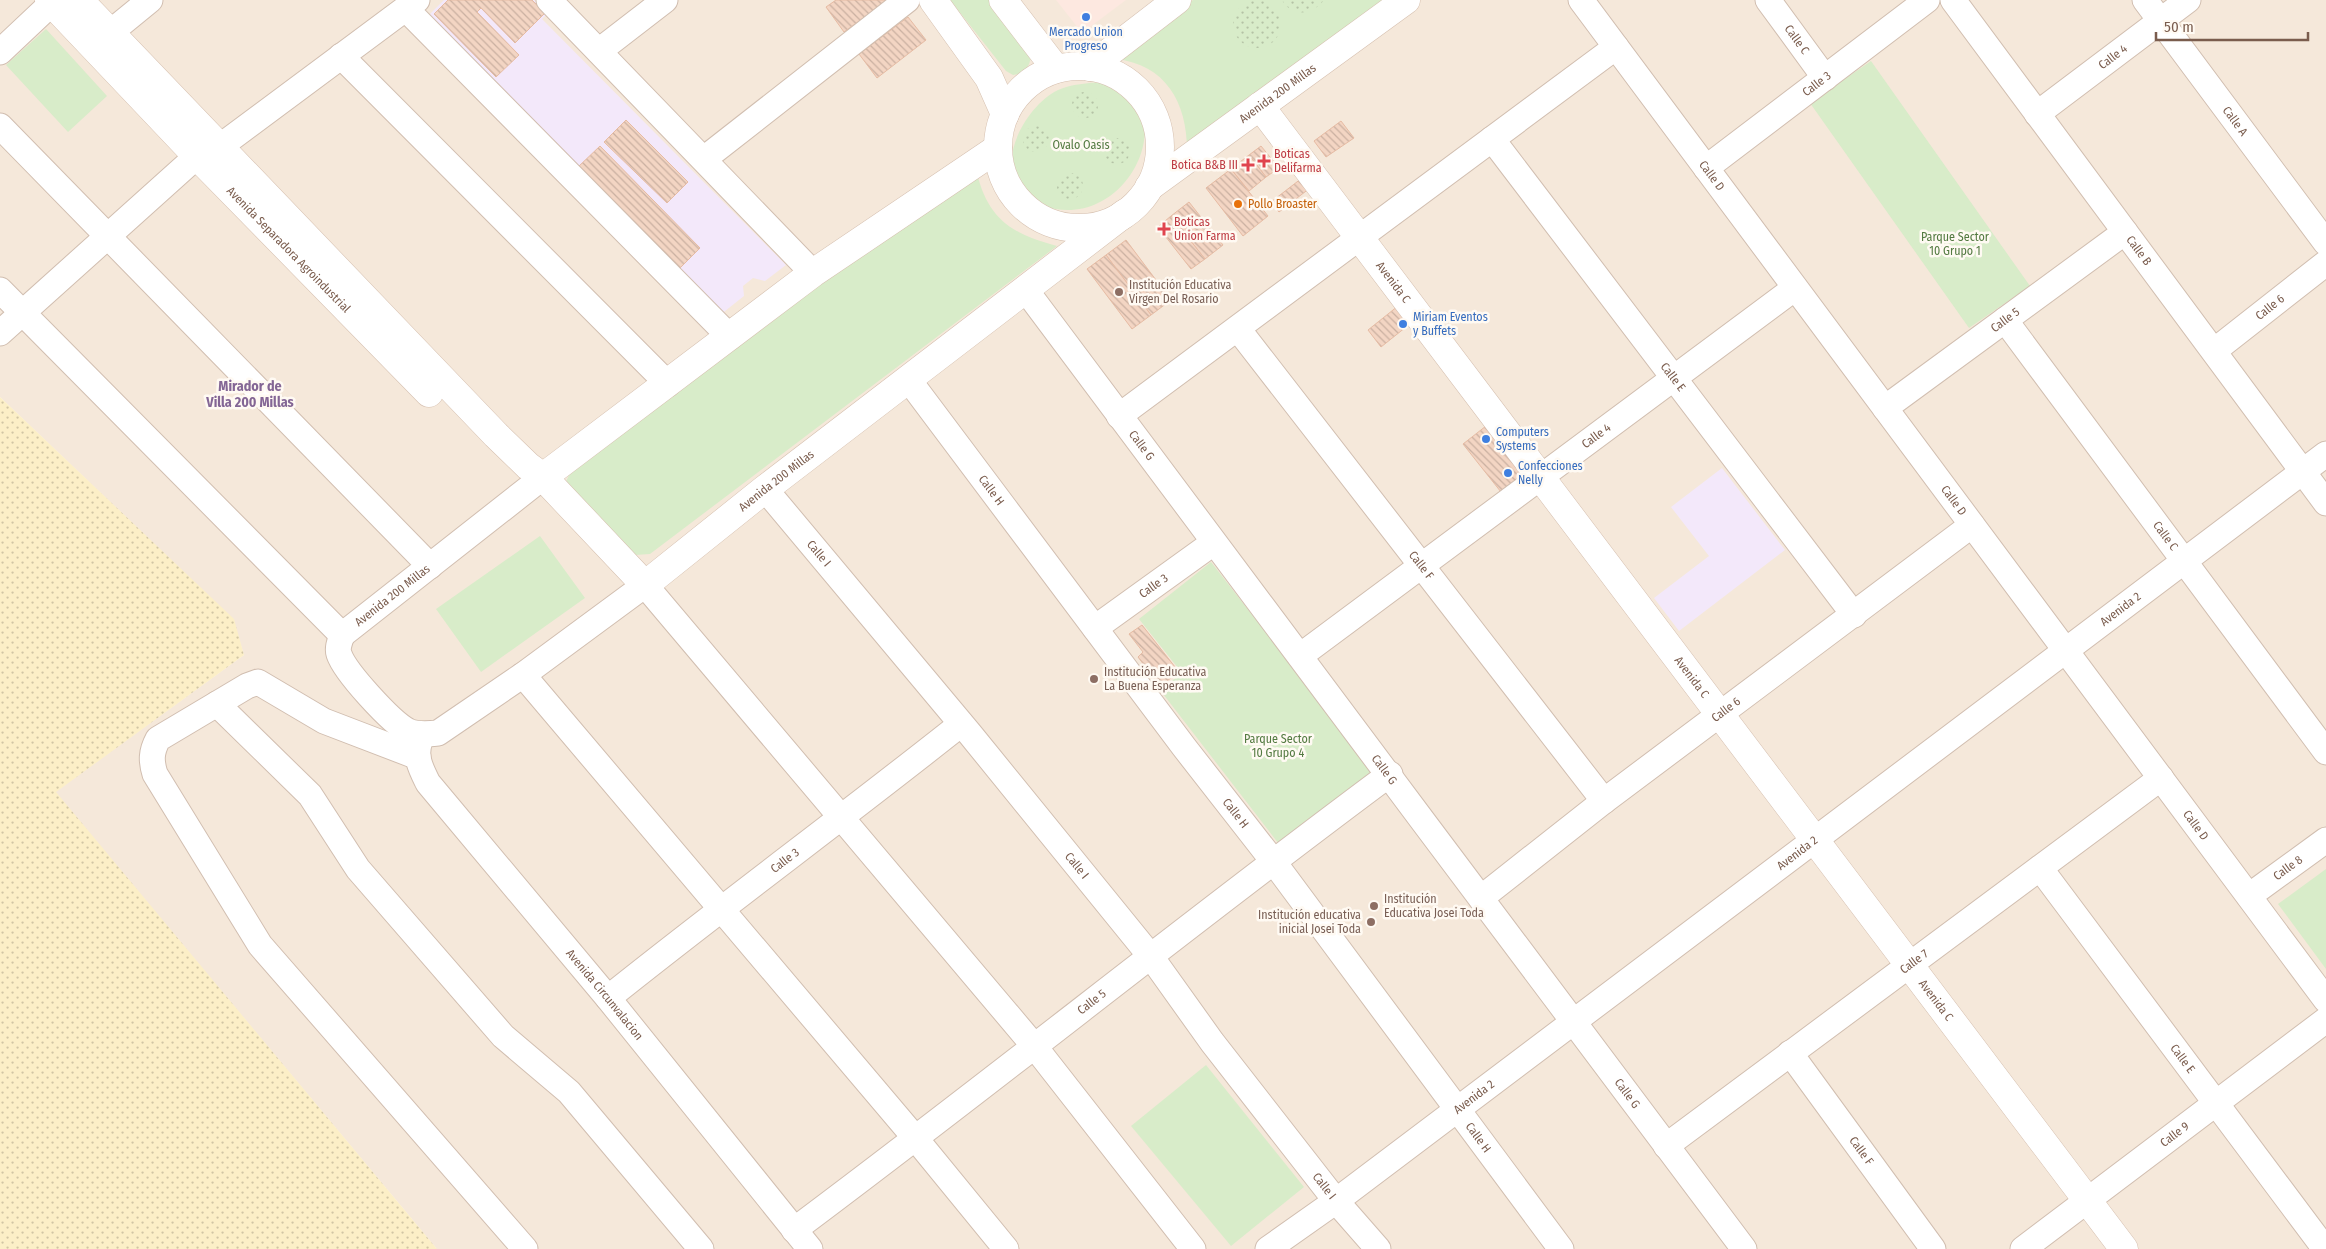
<svg xmlns="http://www.w3.org/2000/svg" width="2326" height="1249" viewBox="0 0 2326 1249" font-family="'Fira Sans Condensed',sans-serif">
	<style>
		.residential { fill: #f5e8da }
		.commercial { fill: #fde8e0 }
		.education { fill: #f3e8fa }
		.green { fill: #d8ecc9 }
		.sand { fill: url(#sand-dots) }
		.garden { fill: url(#garden-dots) }
		.building { fill: url(#building-back-hatch); stroke: #e6bba3 }
		.lines { fill: none; stroke-linecap: round; stroke-linejoin: round }
		.street-casing { stroke: #d1beb0; stroke-width: 27 }
		.secondary-casing { stroke: #d6c0b0; stroke-width: 29 }
		.street { stroke: #fff; stroke-width: 25 }
		.secondary { stroke: #fff; stroke-width: 28 }
		.shop-dot { fill: #3f7fe0; stroke: #fffaf3; stroke-width: 2 }
		.health-dot { fill: #e0444e; stroke: #fffaf3; stroke-width: 2 }
		.food-dot { fill: #e8710a; stroke: #fffaf3; stroke-width: 2 }
		.education-dot { fill: #8d6e63; stroke: #fffaf3; stroke-width: 2 }
		.labels { text-anchor: middle; dominant-baseline: central; stroke-width: 5; stroke-linejoin: round; paint-order: stroke }
		.shop-label { font-size: 12px; fill: #366cbe; stroke: #fffaf3; text-anchor: start }
		.street-label { font-size: 12px; fill: #7a5c4d; stroke: #fffaf3 }
		.park-label { font-size: 12px; fill: #537a41; stroke: #fffaf3 }
		.health-label { font-size: 12px; fill: #be3a42; stroke: #fffaf3; text-anchor: start }
		.food-label { font-size: 12px; fill: #c56008; stroke: #fffaf3; text-anchor: start }
		.education-label { font-size: 12px; fill: #785e54; stroke: #fffaf3; text-anchor: start }
		.neighbourhood-label { font-size: 14px; font-weight: bold; fill: #846695; stroke: #fffaf3 }
	</style>
	<defs>
		<pattern id="sand-dots" width="8" height="8" patternUnits="userSpaceOnUse" patternTransform="scale(1.25)"><rect width="8" height="8" fill="#fcefc7"/><path d="M2 2h.1M6 6h.1" fill="none" stroke="#d1c5a4" stroke-width="1.8" stroke-linecap="round"/></pattern>
		<pattern id="garden-dots" width="8" height="8" patternUnits="userSpaceOnUse" patternTransform="scale(1.25)"><rect width="8" height="8" fill="#d8ecc9"/><path d="M2 2h.1M6 6h.1" fill="none" stroke="#b4c2a5" stroke-width="1.8" stroke-linecap="round"/></pattern>
		<pattern id="building-back-hatch" width="6" height="6" patternUnits="userSpaceOnUse" patternTransform="scale(1.25)"><rect width="6" height="6" fill="#f3d5c3"/><path d="M-1 5l2 2M0 0l6 6M5-1l2 2" fill="none" stroke="#cab0a1"/></pattern>
	</defs>
	<rect width="100%" height="100%" fill="#fdf6ec"/>
	<polygon class="residential" points="0,0 2326,0 2326,1249 437,1249 55,792 244,655 233,619 0,397"/>
	<polygon class="commercial" points="1056,0 1126,0 1082,33"/>
	<g class="education">
		<polygon points="444,0 534,0 547,14 542,19 786,265 765,281 753,278 743,286 744,296 720,315 428,16"/>
		<polygon points="1722,468 1785,550 1679,631 1654,598 1709,556 1671,507"/>
	</g>
	<g class="green">
		<path d="M950,0H991L1031,53C1031,65 1026,73 1013,75L1006,71Z"/>
		<path d="M1193,0H1390L1187,153C1188,105 1167,64 1115,59Z"/>
		<polygon points="46,29 107,96 68,132 6,65"/>
		<polygon points="1871,61 2030,286 1969,328 1810,103"/>
		<path d="M1102,82C1188,98 1132,235 1043,206C984,187 1018,110 1058,90C1072,84 1088,83 1102,82Z"/>
		<path d="M975,165C986,217 1008,233 1057,246L650,554L635,555L568,498L564,486L569,475Z"/>
		<polygon points="540,536 585,598 481,672 436,609"/>
		<polygon points="1211,562 1377,775 1282,848 1160,690 1182,673 1139,619"/>
		<polygon points="2326,869 2326,969 2278,904"/>
		<polygon points="1206,1065 1304,1187 1231,1246 1131,1126"/>
	</g>
	<polygon class="sand" points="0,397 234,619 244,655 56,792 437,1249 0,1249"/>
	<g class="garden">
		<path d="M1282,0H1324C1313,15 1292,18 1282,0Z"/>
		<circle cx="1257" cy="24" r="24"/>
		<circle cx="1085" cy="105" r="13"/>
		<circle cx="1036" cy="139" r="13"/>
		<circle cx="1117" cy="151" r="13"/>
		<circle cx="1070" cy="186" r="13"/>
	</g>
	<g class="building">
		<polygon points="448,0 532,0 545,13 515,43 481,8 477,12 519,55 496,77 434,14"/>
		<polygon points="836,0 888,0 844,32 826,7"/>
		<polygon points="908,17 926,40 877,78 859,54"/>
		<polygon points="626,120 688,182 667,203 604,142"/>
		<polygon points="1341,121 1354,138 1326,157 1314,141"/>
		<polygon points="600,146 700,248 678,270 578,167"/>
		<polygon points="1261,146 1279,168 1266,177 1249,155"/>
		<polygon points="1249,155 1266,177 1249,191 1231,169"/>
		<polygon points="1231,169 1268,216 1243,236 1206,188"/>
		<polygon points="1302,178 1310,188 1279,212 1271,202"/>
		<polygon points="1189,202 1223,245 1205,259 1171,216"/>
		<polygon points="1171,216 1205,259 1191,269 1158,227"/>
		<polygon points="1126,240 1171,300 1151,315 1106,255"/>
		<polygon points="1106,255 1151,315 1132,329 1087,269"/>
		<polygon points="1398,306 1411,323 1381,347 1368,330"/>
		<polygon points="1486,426 1519,468 1517,480 1501,492 1463,444"/>
		<polygon points="1142,625 1179,672 1160,686 1138,657 1143,652 1129,634"/>
	</g>
	<g class="lines">
		<defs>
			<g id="street">
				<polyline points="549,0 813,273"/>
				<path id="s1" d="M1581,0L2326,1000"/>
				<path id="s2" d="M1768,0L1825,78"/>
				<path id="s3" d="M1953,0L2326,503"/>
				<path id="s4" d="M2145,0L2326,243"/>
				<polyline points="406,9 730,337"/>
				<polyline points="95,45 150,0"/>
				<polyline points="599,51 665,0"/>
				<polyline points="0,52 52,3"/>
				<polyline points="341,56 668,384"/>
				<path id="s5" d="M2037,114L2188,0"/>
				<polyline points="0,126 430,566"/>
				<path id="s6" d="M1492,139L1854,615"/>
				<polyline points="218,148 417,0"/>
				<polyline points="704,159 907,0"/>
				<path id="s7" d="M1706,168L1927,0"/>
				<path id="s8" d="M1025,289C1264,610 1504,929 1744,1249"/>
				<polyline points="0,290 342,635"/>
				<path id="s9" d="M2005,320L2326,752"/>
				<path id="s10" d="M1238,329L1604,801"/>
				<polyline points="0,333 197,156"/>
				<path id="s11" d="M2214,351L2326,263"/>
				<path id="s12" d="M908,379L1184,747L1273,861L1561,1249"/>
				<path id="s13" d="M1885,408L2125,232"/>
				<polyline points="1119,416 1616,47"/>
				<path id="s14" d="M765,489L970,734L1152,958L1212,1042L1336,1201L1378,1249"/>
				<path id="s15" d="M1095,628L1213,543"/>
				<path d="M342,635C340,641 337,648 339,654C345,672 391,722 408,731C417,735 428,734 438,733L523,675L645,585L1035,1047L1193,1249"/>
				<path id="s16" d="M342,635L543,477"/>
				<path id="s17" d="M1300,656L1795,288"/>
				<polyline points="523,675 916,1139 1006,1249"/>
				<polyline points="217,704 310,795 358,869 503,1036 569,1092 701,1249"/>
				<path id="s18" d="M420,741C414,756 421,769 428,783L608,998L810,1249"/>
				<path d="M418,757L324,721L258,682L247,686L158,739C151,752 151,761 155,774L260,945L525,1249"/>
				<path id="s19" d="M2040,868L2325,1249"/>
				<path id="s20" d="M2249,896L2326,840"/>
				<path id="s21" d="M1481,898L1604,801L1972,525"/>
				<path id="s22" d="M608,998C724,905 844,817 961,724"/>
				<path id="s23" d="M1790,1053L1933,1249"/>
				<path id="s24" d="M1666,1146L2161,778"/>
				<path id="s25" d="M794,1230C995,1080 1189,923 1390,774"/>
				<path id="s26" d="M1268,1249L1336,1201L2326,454"/>
				<path id="s27" d="M2023,1249L2326,1020"/>
			</g>
			<g id="secondary">
				<path id="s28" d="M49,0L197,156L429,393"/>
				<path id="s29" d="M79,0L496,435L528,466L543,477L645,585L765,489L1125,213"/>
				<polyline points="933,0 989,78 1005,114"/>
				<polyline points="1003,0 1056,69"/>
				<circle cx="1079" cy="147" r="81"/>
				<polyline points="1090,67 1177,0"/>
				<path id="s30" d="M1260,106L2124,1249"/>
				<path id="s31" d="M1149,187L1406,0"/>
				<polyline points="543,477 813,273 998,148"/>
			</g>
		</defs>
		<use href="#street" class="street-casing"/>
		<use href="#secondary" class="secondary-casing"/>
		<use href="#street" class="street"/>
		<use href="#secondary" class="secondary"/>
	</g>
	<g class="shop-dot">
		<circle cx="1086" cy="17" r="5"/>
		<circle cx="1403" cy="324" r="5"/>
		<circle cx="1486" cy="439" r="5"/>
		<circle cx="1508" cy="473" r="5"/>
	</g>
	<g class="health-dot">
		<path d="M1261.5 153.5h5v5h5v5h-5v5h-5v-5h-5v-5h5z"/>
		<path d="M1245.5 157.5h5v5h5v5h-5v5h-5v-5h-5v-5h5z"/>
		<path d="M1161.5 221.5h5v5h5v5h-5v5h-5v-5h-5v-5h5z"/>
	</g>
	<circle class="food-dot" cx="1238" cy="204" r="5"/>
	<g class="education-dot">
		<circle cx="1119" cy="292" r="5"/>
		<circle cx="1094" cy="679" r="5"/>
		<circle cx="1374" cy="906" r="5"/>
		<circle cx="1371" cy="922" r="5"/>
	</g>
	<g class="labels">
		<g class="shop-label">
			<text x="1086" y="32" text-anchor="middle">Mercado Union<tspan x="1086" dy="14">Progreso</tspan></text>
			<text x="1413" y="317">Miriam Eventos<tspan x="1413" dy="14">y Buffets</tspan></text>
			<text x="1496" y="432">Computers<tspan x="1496" dy="14">Systems</tspan></text>
			<text x="1518" y="466">Confecciones<tspan x="1518" dy="14">Nelly</tspan></text>
		</g>
		<g class="street-label">
			<text stroke="none"><textPath href="#s2" startOffset="49">Calle C</textPath></text>
			<text stroke="none"><textPath href="#s5" startOffset="95">Calle 4</textPath></text>
			<text stroke="none"><textPath href="#s7" startOffset="139">Calle 3</textPath></text>
			<text stroke="none"><textPath href="#s31" startOffset="159">Avenida 200 Millas</textPath></text>
			<text stroke="none"><textPath href="#s4" startOffset="151">Calle A</textPath></text>
			<text stroke="none"><textPath href="#s1" startOffset="219">Calle D</textPath></text>
			<text stroke="none"><textPath href="#s28" startOffset="346">Avenida Separadora Agroindustrial</textPath></text>
			<text stroke="none"><textPath href="#s3" startOffset="312">Calle B</textPath></text>
			<text stroke="none"><textPath href="#s30" startOffset="221">Avenida C</textPath></text>
			<text stroke="none"><textPath href="#s11" startOffset="71">Calle 6</textPath></text>
			<text stroke="none"><textPath href="#s13" startOffset="149">Calle 5</textPath></text>
			<text stroke="none"><textPath href="#s6" startOffset="299">Calle E</textPath></text>
			<text stroke="none"><textPath href="#s17" startOffset="369">Calle 4</textPath></text>
			<text stroke="none"><textPath href="#s8" startOffset="195">Calle G</textPath></text>
			<text stroke="none"><textPath href="#s29" startOffset="982">Avenida 200 Millas</textPath></text>
			<text stroke="none"><textPath href="#s12" startOffset="139">Calle H</textPath></text>
			<text stroke="none"><textPath href="#s1" startOffset="624">Calle D</textPath></text>
			<text stroke="none"><textPath href="#s9" startOffset="269">Calle C</textPath></text>
			<text stroke="none"><textPath href="#s14" startOffset="84">Calle I</textPath></text>
			<text stroke="none"><textPath href="#s10" startOffset="299">Calle F</textPath></text>
			<text stroke="none"><textPath href="#s15" startOffset="72">Calle 3</textPath></text>
			<text stroke="none"><textPath href="#s16" startOffset="64">Avenida 200 Millas</textPath></text>
			<text stroke="none"><textPath href="#s26" startOffset="1066">Avenida 2</textPath></text>
			<text stroke="none"><textPath href="#s30" startOffset="716">Avenida C</textPath></text>
			<text stroke="none"><textPath href="#s21" startOffset="309">Calle 6</textPath></text>
			<text stroke="none"><textPath href="#s8" startOffset="600">Calle G</textPath></text>
			<text stroke="none"><textPath href="#s12" startOffset="544">Calle H</textPath></text>
			<text stroke="none"><textPath href="#s1" startOffset="1029">Calle D</textPath></text>
			<text stroke="none"><textPath href="#s26" startOffset="661">Avenida 2</textPath></text>
			<text stroke="none"><textPath href="#s22" startOffset="224">Calle 3</textPath></text>
			<text stroke="none"><textPath href="#s14" startOffset="489">Calle I</textPath></text>
			<text stroke="none"><textPath href="#s20" startOffset="48">Calle 8</textPath></text>
			<text stroke="none"><textPath href="#s24" startOffset="309">Calle 7</textPath></text>
			<text stroke="none"><textPath href="#s18" startOffset="320">Avenida Circunvalacion</textPath></text>
			<text stroke="none"><textPath href="#s30" startOffset="1121">Avenida C</textPath></text>
			<text stroke="none"><textPath href="#s25" startOffset="375">Calle 5</textPath></text>
			<text stroke="none"><textPath href="#s19" startOffset="238">Calle E</textPath></text>
			<text stroke="none"><textPath href="#s8" startOffset="1005">Calle G</textPath></text>
			<text stroke="none"><textPath href="#s26" startOffset="256">Avenida 2</textPath></text>
			<text stroke="none"><textPath href="#s27" startOffset="190">Calle 9</textPath></text>
			<text stroke="none"><textPath href="#s12" startOffset="949">Calle H</textPath></text>
			<text stroke="none"><textPath href="#s23" startOffset="121">Calle F</textPath></text>
			<text stroke="none"><textPath href="#s14" startOffset="894">Calle I</textPath></text>
		</g>
		<g class="park-label">
			<text x="1081" y="145">Ovalo Oasis</text>
			<text x="1955" y="237">Parque Sector<tspan x="1955" dy="14">10 Grupo 1</tspan></text>
			<text x="1278" y="739">Parque Sector<tspan x="1278" dy="14">10 Grupo 4</tspan></text>
		</g>
		<g class="health-label">
			<text x="1274" y="154">Boticas<tspan x="1274" dy="14">Delifarma</tspan></text>
			<text x="1238" y="165" text-anchor="end">Botica B&amp;B III</text>
			<text x="1174" y="222">Boticas<tspan x="1174" dy="14">Union Farma</tspan></text>
		</g>
		<g class="food-label">
			<text x="1248" y="204">Pollo Broaster</text>
		</g>
		<g class="education-label">
			<text x="1129" y="285">Institución Educativa<tspan x="1129" dy="14">Virgen Del Rosario</tspan></text>
			<text x="1104" y="672">Institución Educativa<tspan x="1104" dy="14">La Buena Esperanza</tspan></text>
			<text x="1384" y="899">Institución<tspan x="1384" dy="14">Educativa Josei Toda</tspan></text>
			<text x="1361" y="915" text-anchor="end">Institución educativa<tspan x="1361" dy="14">inicial Josei Toda</tspan></text>
		</g>
		<g class="neighbourhood-label">
			<text x="250" y="386">Mirador de<tspan x="250" dy="16">Villa 200 Millas</tspan></text>
		</g>
	</g>
	<path d="M2156 32v8h152v-8" fill="none" stroke="#7a5c4d" stroke-width="2.5"/>
	<text x="2164" y="32" font-size="15" fill="#7a5c4d" stroke="#fffaf3" stroke-width="4" paint-order="stroke">50 m</text>
</svg>
